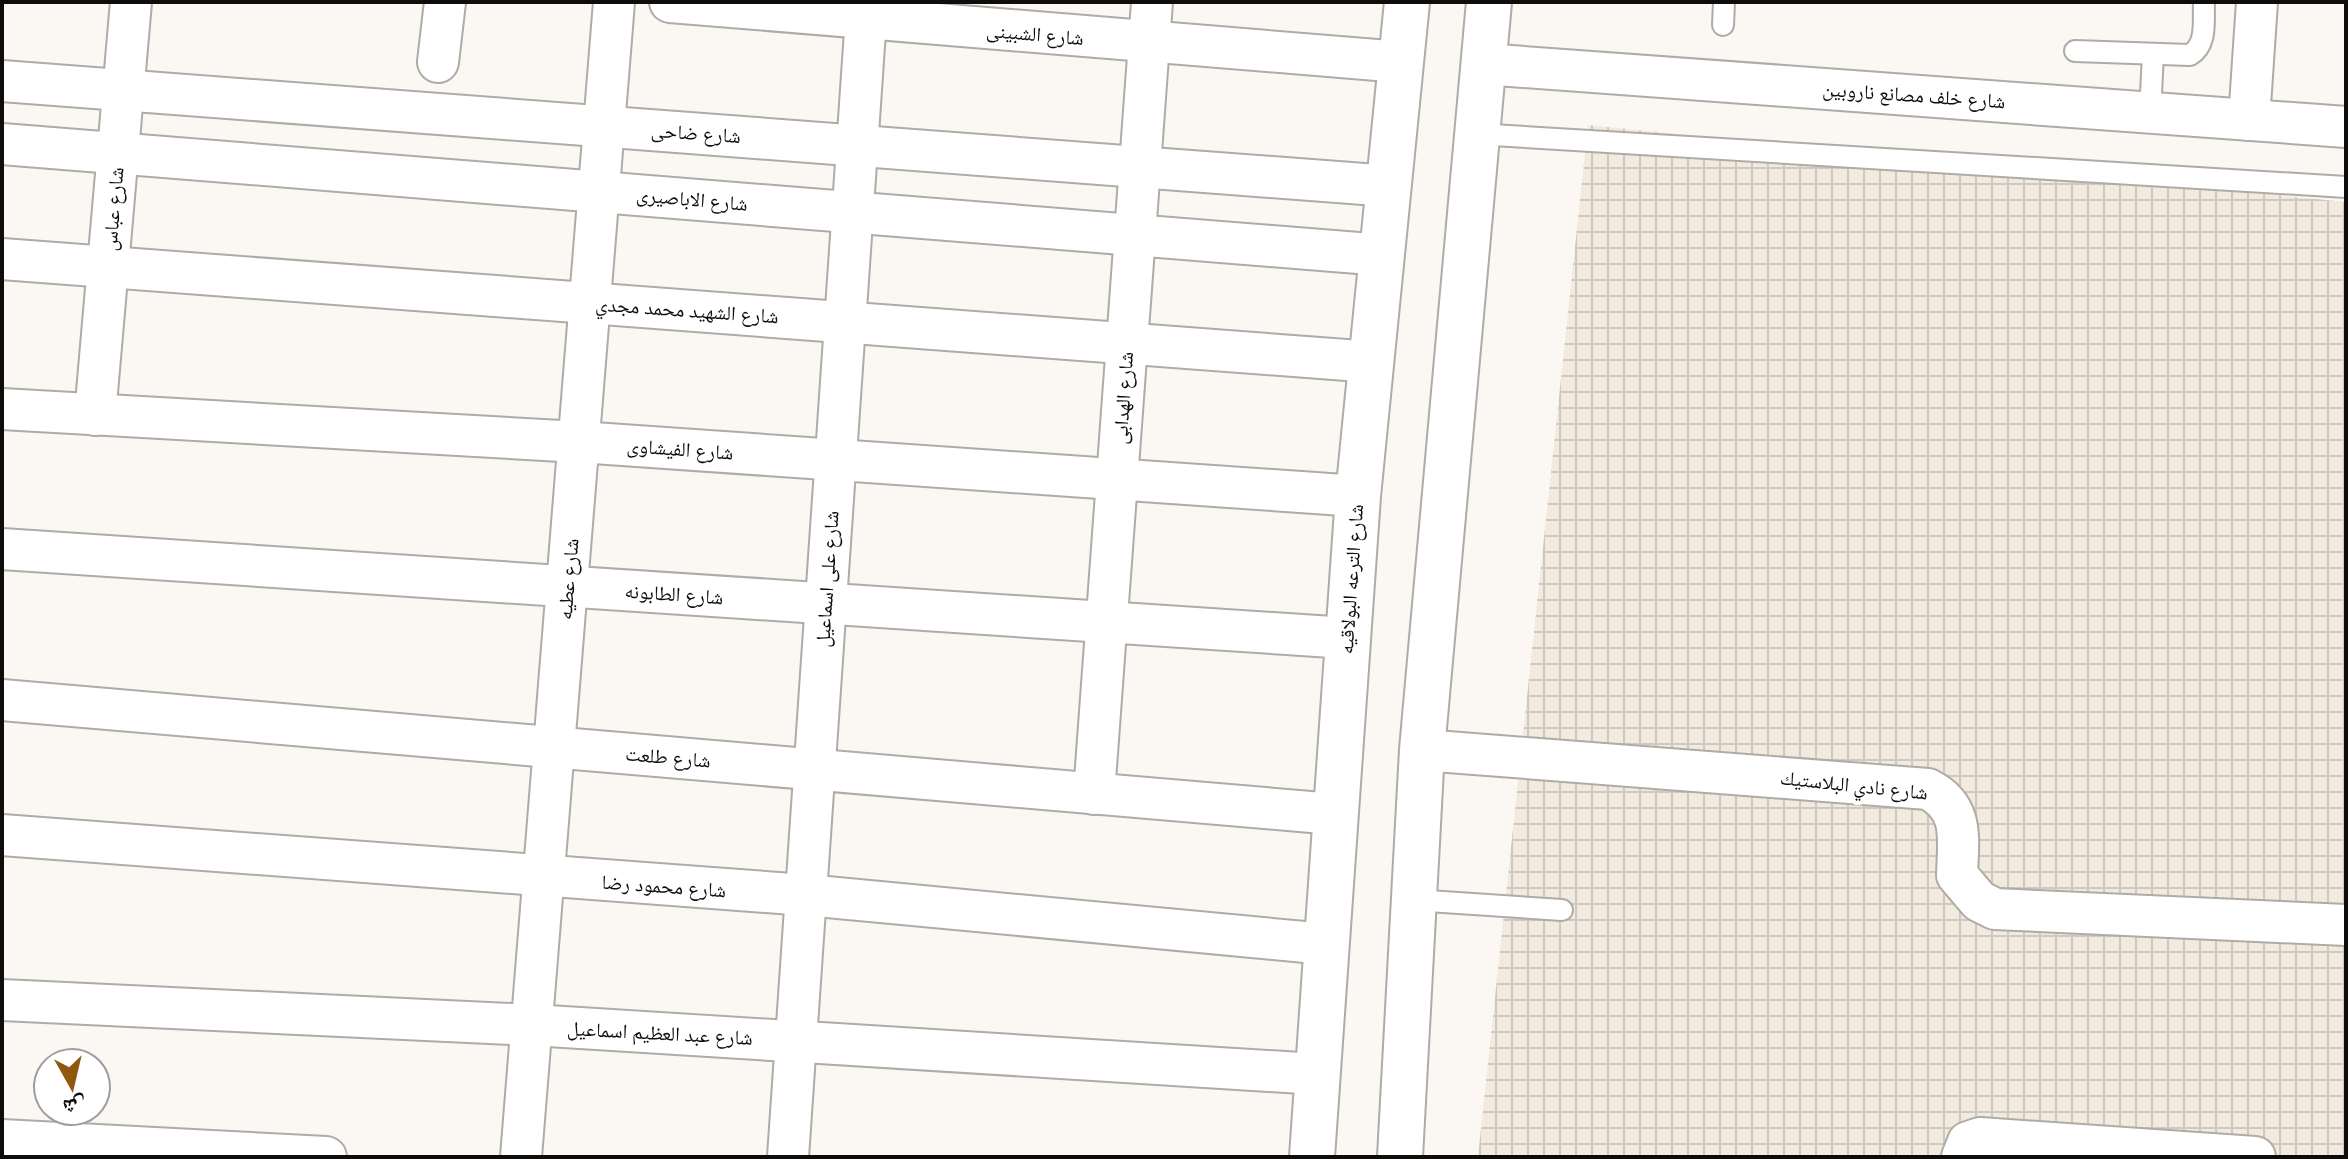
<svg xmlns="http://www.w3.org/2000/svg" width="2348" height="1159" viewBox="0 0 2348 1159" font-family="'Public Sans','Noto Naskh Arabic',sans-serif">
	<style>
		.industrial { fill: url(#industrial-grid) }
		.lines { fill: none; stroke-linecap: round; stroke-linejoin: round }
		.service-casing { stroke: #afaba7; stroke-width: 24 }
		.minor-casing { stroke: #afaba7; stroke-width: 44 }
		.tertiary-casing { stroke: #afaba7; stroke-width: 48 }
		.service { stroke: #fff; stroke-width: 20 }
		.minor { stroke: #fff; stroke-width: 40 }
		.tertiary { stroke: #fff; stroke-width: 44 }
		.labels { text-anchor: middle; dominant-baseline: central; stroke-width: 8; stroke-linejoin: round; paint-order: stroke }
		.street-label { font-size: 20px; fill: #0f0d0c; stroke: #fff }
	</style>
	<defs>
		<pattern id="industrial-grid" width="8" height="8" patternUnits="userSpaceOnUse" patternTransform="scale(2)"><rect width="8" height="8" fill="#f2eadf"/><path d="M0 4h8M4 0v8" fill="none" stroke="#cec8be"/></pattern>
	</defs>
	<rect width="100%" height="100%" fill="#fbf7f3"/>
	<polygon class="industrial" points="1588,125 2346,202 2346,1157 1478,1157"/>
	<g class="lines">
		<defs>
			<g id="service">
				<polyline points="1723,25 1724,2"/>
				<path d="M2075,51L2190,55C2208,44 2203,20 2204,2"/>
				<polyline points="2150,113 2153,54"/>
				<polyline points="1476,134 2346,187"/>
				<polyline points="1413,900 1562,910"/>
			</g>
			<g id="minor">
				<polyline points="670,2 1401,62"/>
				<polyline points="438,62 445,2"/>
				<polyline points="1483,64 2346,127"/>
				<polyline points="2,81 1390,186"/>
				<polyline points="2249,120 2257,2"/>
				<polyline points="2,144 1383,255"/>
				<polyline points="2,259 1373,362"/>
				<polyline points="2,409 579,442 1358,496"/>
				<polyline points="95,415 131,2"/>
				<polyline points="2,549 1347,638"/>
				<polyline points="2,700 1334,814"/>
				<path d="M1422,750L1928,789C1965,808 1958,839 1957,875L1979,901L1995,909L2346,925"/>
				<polyline points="1094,794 1152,2"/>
				<polyline points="2,835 806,895 1326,944"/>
				<polyline points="2,1000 532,1025 1317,1074"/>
				<polyline points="2,1140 326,1157"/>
				<polyline points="521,1157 614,2"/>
				<polyline points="788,1157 867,2"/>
				<polyline points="1962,1157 1968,1142 1980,1138 2255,1157"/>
			</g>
			<g id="tertiary">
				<polyline points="1312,1157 1358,496 1407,2"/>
				<polyline points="1400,1157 1422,750 1489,2"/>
			</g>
		</defs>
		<use href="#service" class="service-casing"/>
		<use href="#minor" class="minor-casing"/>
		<use href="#tertiary" class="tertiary-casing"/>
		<use href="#service" class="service"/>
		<use href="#minor" class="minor"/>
		<use href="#tertiary" class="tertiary"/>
	</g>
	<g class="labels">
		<g class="street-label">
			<text transform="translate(1035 34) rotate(5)">شارع الشبينى</text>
			<text transform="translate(1914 95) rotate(4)">شارع خلف مصانع ناروبين</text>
			<text transform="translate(696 133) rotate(4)">شارع ضاحى</text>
			<text transform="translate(692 199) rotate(5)">شارع الاباصيرى</text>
			<text transform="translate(113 209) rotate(-85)">شارع عباس</text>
			<text transform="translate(687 310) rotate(4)">شارع الشهيد محمد مجدي</text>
			<text transform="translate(1123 398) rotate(-86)">شارع الهدابى</text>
			<text transform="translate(680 449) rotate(4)">شارع الفيشاوى</text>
			<text transform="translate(568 579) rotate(-85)">شارع عطيه</text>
			<text transform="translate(827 579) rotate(-86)">شارع على اسماعيل</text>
			<text transform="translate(1351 579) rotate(-86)">شارع الترعه البولاقيه</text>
			<text transform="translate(674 594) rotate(4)">شارع الطابونه</text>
			<text transform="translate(668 757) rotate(5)">شارع طلعت</text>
			<text transform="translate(1854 785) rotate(6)">شارع نادي البلاستيك</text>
			<text transform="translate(664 886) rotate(4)">شارع محمود رضا</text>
			<text transform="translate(660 1033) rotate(3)">شارع عبد العظيم اسماعيل</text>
		</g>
	</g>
	<rect width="2348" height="1159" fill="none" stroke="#0f0d0c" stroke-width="8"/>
	<g transform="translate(72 1087) rotate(172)"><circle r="38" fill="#ffffff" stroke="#9f9e9e" stroke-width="2"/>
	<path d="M0-6L14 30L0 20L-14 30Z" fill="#905710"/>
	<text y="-12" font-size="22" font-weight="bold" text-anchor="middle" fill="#0f0d0c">ش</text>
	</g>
</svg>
